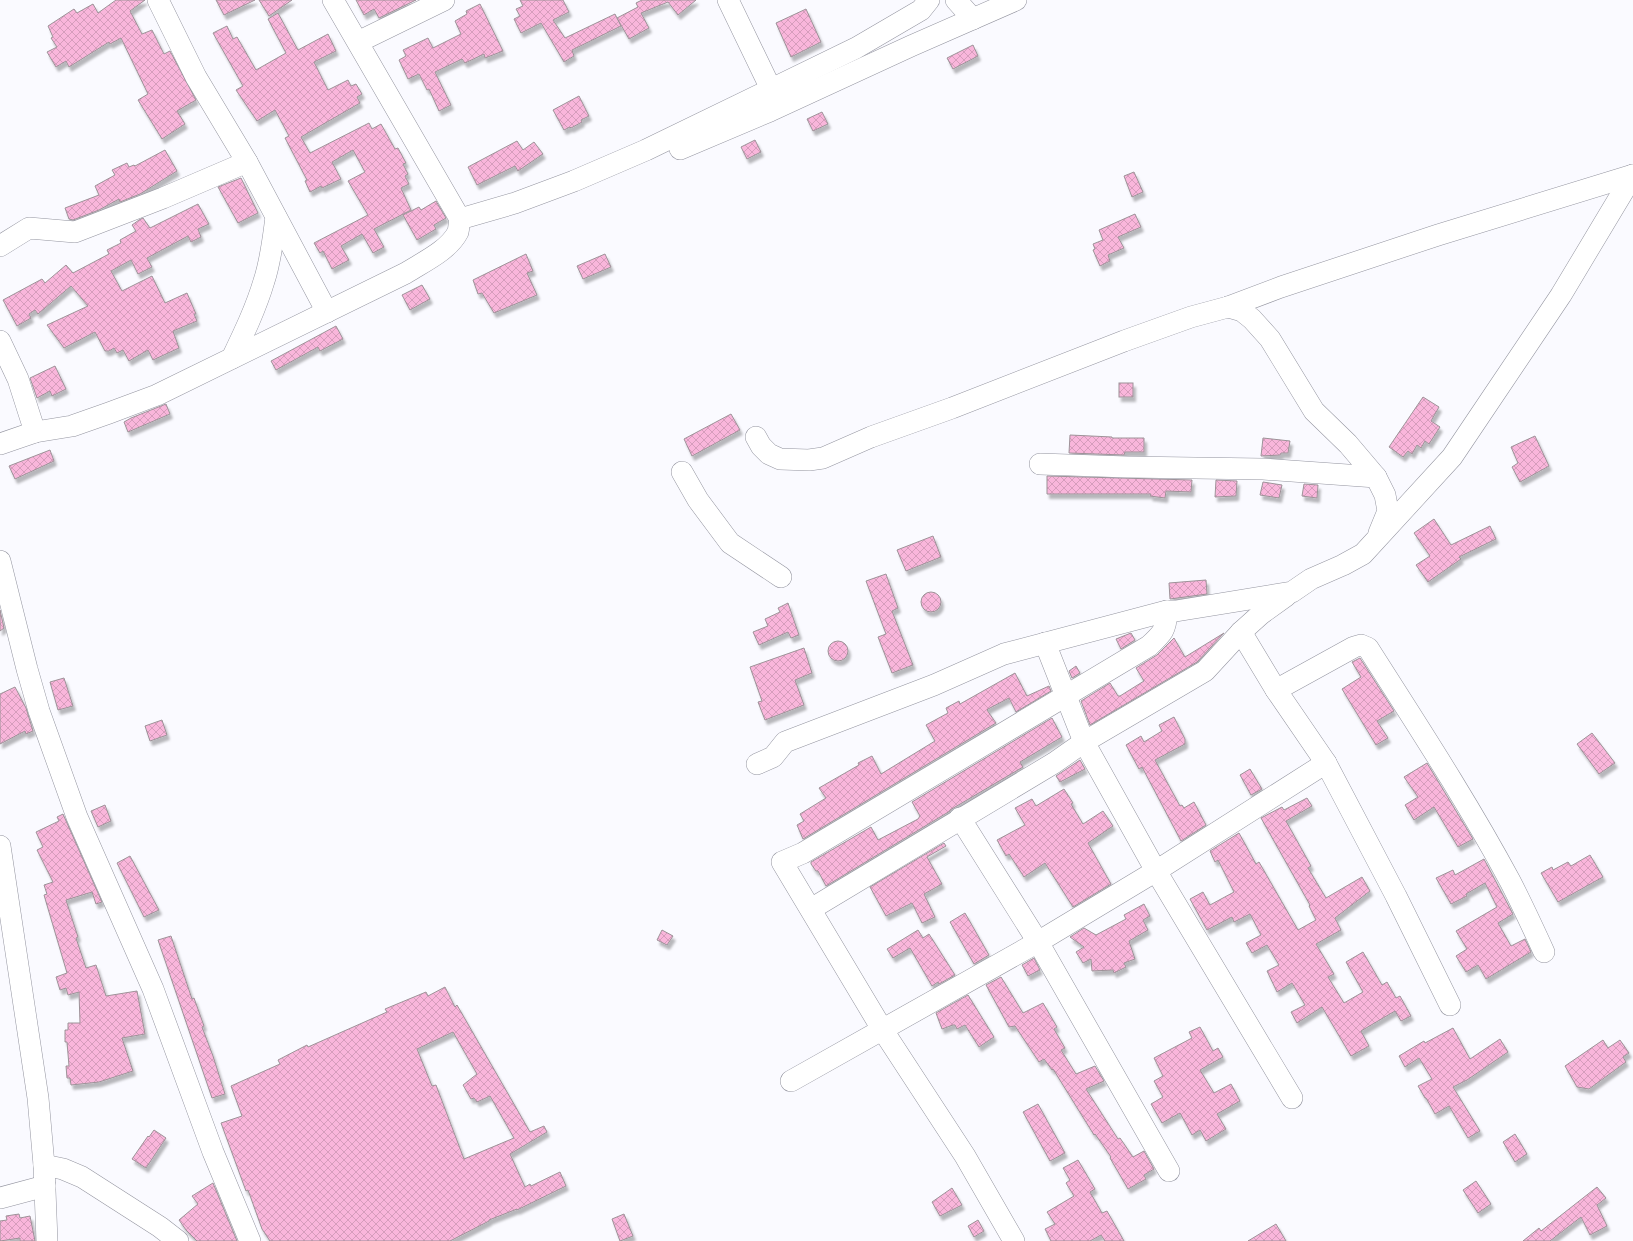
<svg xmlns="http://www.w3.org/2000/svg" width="1633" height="1241" viewBox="0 0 1633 1241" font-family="'Varela Round',sans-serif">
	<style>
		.building { fill: url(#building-cross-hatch); stroke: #9d9298; fill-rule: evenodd; filter: url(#shadow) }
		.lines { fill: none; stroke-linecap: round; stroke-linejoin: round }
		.minor-casing { stroke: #9495a0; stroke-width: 22 }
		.minor { stroke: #fff; stroke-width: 21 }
	</style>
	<defs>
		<pattern id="building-cross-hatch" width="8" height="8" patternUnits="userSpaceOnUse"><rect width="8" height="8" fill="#f9b6db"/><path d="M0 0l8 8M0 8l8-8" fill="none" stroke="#d69dbc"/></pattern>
		<filter id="shadow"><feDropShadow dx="2.5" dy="4.5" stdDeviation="1" flood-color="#0004"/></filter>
	</defs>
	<rect width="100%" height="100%" fill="#fafaff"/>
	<g class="building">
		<polygon points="116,0 145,0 130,11 142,34 152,30 164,54 170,51 196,100 177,111 185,124 162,139 138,100 148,94 121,38 110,44 109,42 69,67 66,61 56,67 47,52 57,47 51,38 53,37 48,26 74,9 77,13 93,4 98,13"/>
		<polygon points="216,0 255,0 224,15"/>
		<polygon points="259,0 292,0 269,16"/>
		<polygon points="356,0 416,0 379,18 374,9 364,15"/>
		<polygon points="520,0 563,0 569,12 553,20 565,38 615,14 621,26 572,50 574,56 564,62 541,23 521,33 514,19 520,16 516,9 523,6"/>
		<polygon points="642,0 696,0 678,15 668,2 641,13 649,28 629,39 617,18 638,7 636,3"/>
		<polygon points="480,4 503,51 485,58 484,54 465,63 462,59 435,72 451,105 439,111 429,89 427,90 419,74 408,79 399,60 406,56 403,50 428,38 433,48 461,34 455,21 467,14 466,11"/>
		<polygon points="806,9 821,42 791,57 776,23"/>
		<polygon points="278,13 298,50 328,34 336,51 314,62 328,90 348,80 351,86 356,84 362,94 357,97 360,103 301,137 310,153 369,123 372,129 381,124 395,149 398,148 406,163 403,164 408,174 405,176 409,184 401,188 411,210 374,229 384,247 373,253 362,234 341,246 349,260 332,269 323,251 320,253 314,243 368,215 348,181 365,172 353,150 332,162 341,179 322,188 321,186 310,192 305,181 307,180 285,138 289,136 275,110 257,121 236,90 243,86 213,33 227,26 233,39 237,37 256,70 286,53 268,19"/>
		<polygon points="973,45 978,56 953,69 947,58"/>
		<polygon points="579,96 589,116 581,120 582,122 571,128 570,127 564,130 553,110"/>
		<polygon points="822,112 828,124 813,131 807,119"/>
		<polygon points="755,140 761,152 747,159 741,147"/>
		<polygon points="517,141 523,150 534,142 543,154 518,171 515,166 477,185 468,167"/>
		<polygon points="165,150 177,171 140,194 120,202 119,199 99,210 73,220 69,219 65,208 99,195 95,186 115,175 112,170 127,163 129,167 134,165 135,166"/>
		<polygon points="1134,172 1143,192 1132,197 1124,176"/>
		<polygon points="241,178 258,213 238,223 218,187"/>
		<polygon points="436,201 446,218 434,225 436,229 417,240 403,215 419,207 421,210"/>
		<polygon points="198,204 209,224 198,229 201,237 191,242 188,236 147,258 152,267 138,274 131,260 111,271 122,291 152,276 165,303 187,293 196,314 194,314 197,321 173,331 179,348 153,360 148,350 129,361 123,350 117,353 114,348 109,351 105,351 95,332 64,348 47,325 88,306 71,286 38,314 35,310 29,314 31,318 17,326 3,300 42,279 45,283 66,265 73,273 109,254 107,250 121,243 120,240 136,231 132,225 139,220 143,218 150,228"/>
		<polygon points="1135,214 1141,227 1118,237 1124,248 1108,255 1110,261 1100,266 1093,250 1095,249 1093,244 1103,240 1099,230"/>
		<polygon points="526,254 533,271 527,273 537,295 494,313 482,293 478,294 473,280"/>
		<polygon points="605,254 611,267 583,279 577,266"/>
		<polygon points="422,285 430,299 410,310 402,295"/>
		<polygon points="336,326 343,339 320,351 318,347 276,370 271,361"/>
		<polygon points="55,366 66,389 52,396 50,391 37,398 30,378"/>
		<rect x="1119" y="383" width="14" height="14"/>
		<polygon points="1423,397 1439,407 1431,421 1440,427 1429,444 1425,441 1421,448 1417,445 1412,454 1408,451 1403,457 1389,447"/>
		<polygon points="166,404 170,414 128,432 124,422 131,418"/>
		<polygon points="731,414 740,430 692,456 684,439"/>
		<polygon points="1070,435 1112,437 1112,438 1144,438 1144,452 1125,452 1124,455 1069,453"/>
		<polygon points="1535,436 1549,466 1520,482 1512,467 1518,463 1511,447"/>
		<polygon points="1263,438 1290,441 1288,453 1281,453 1280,455 1261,456"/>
		<polygon points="50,450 54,461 15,479 9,466"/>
		<polygon points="1047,476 1192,480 1191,492 1166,491 1165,498 1150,496 1151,494 1047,494"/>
		<polygon points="1216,480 1237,481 1236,496 1215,497"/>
		<polygon points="1263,482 1282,485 1279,498 1260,495"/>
		<polygon points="1304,484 1318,485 1317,498 1302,496"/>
		<polygon points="1434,519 1451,545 1490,526 1496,539 1459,557 1461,559 1428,582 1416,565 1430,556 1414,533"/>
		<polygon points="933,536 941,557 906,571 897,550"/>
		<polygon points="886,574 898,608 892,611 913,665 892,673 878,637 886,634 866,581"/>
		<polygon points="1206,580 1207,594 1170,599 1169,583"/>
		<circle cx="931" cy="602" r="10"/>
		<polygon points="788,603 799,635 791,638 788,632 759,645 753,632 768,626 765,619 780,612 778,608"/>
		<polygon points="0,610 4,628 0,631"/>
		<polygon points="1131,633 1135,640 1121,649 1116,639"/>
		<polygon points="1224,633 1197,662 1090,725 1081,701 1110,683 1118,696 1120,696 1144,681 1136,668 1157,655 1174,638 1185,657"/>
		<circle cx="838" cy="651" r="10"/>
		<polygon points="804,648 812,673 795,680 804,705 765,720 758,702 762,701 750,667"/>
		<polygon points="1360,658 1394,711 1377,721 1388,738 1376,745 1342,689 1361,677 1352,662"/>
		<polygon points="1076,666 1080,673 1072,678 1069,671"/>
		<polygon points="1015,673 1027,696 1049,686 1051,691 1016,712 1009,698 988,709 987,710 996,723 803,839 797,825 804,821 800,814 826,798 819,788 859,765 858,763 872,756 881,774 935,741 926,725 948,713 946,708 959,701 960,704"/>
		<polygon points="64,678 73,706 58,710 50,682"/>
		<polygon points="15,687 26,708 33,731 26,734 25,731 0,744 0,694"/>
		<polygon points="1174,717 1185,739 1185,744 1155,760 1180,806 1182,805 1184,808 1194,802 1206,825 1181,841 1142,767 1139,769 1126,745 1141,736 1144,742 1162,731 1159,725"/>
		<polygon points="1052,718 1062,737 1020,762 1023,767 950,810 950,811 826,886 818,871 816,871 811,864 811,862 871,827 878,840 918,819 920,816 912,802"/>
		<polygon points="162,720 167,735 150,741 145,726"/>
		<polygon points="1592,733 1615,763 1599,774 1577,744"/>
		<polygon points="1080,760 1085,769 1060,782 1056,776"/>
		<polygon points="1427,763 1473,839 1458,847 1434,807 1414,820 1405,805 1418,797 1404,777"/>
		<polygon points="1250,769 1262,789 1251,795 1240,775"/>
		<polygon points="1064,789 1073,803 1071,804 1083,824 1103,811 1113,826 1088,843 1111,884 1073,907 1045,863 1024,877 1009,854 1006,856 997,840 1025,825 1015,808 1032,799 1036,806"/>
		<polygon points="1307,798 1312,806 1286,821 1311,866 1308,868 1326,898 1362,877 1370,891 1335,918 1341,930 1316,944 1334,974 1328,977 1344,1003 1363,992 1346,962 1363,952 1382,985 1387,982 1396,998 1400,996 1411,1016 1401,1021 1395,1011 1361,1031 1369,1046 1351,1056 1322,1007 1297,1023 1291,1012 1305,1005 1292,983 1277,992 1267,971 1279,965 1267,945 1252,953 1246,943 1261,935 1250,914 1234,922 1232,917 1207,930 1190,899 1203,892 1210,905 1234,892 1218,860 1215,862 1210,851 1239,833 1256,864 1259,862 1298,930 1316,920 1309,906 1310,905 1261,818 1282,807 1284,810"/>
		<polygon points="105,805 111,821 98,827 91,811"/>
		<polygon points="63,814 102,902 96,904 92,892 66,900 78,937 76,938 86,968 96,965 106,996 137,991 145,1034 122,1038 133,1071 99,1082 71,1085 70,1078 67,1078 66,1066 69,1066 67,1042 65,1042 65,1030 68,1030 68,1023 80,1023 79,992 68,995 66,988 60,990 56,977 67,973 44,895 47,894 44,885 53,882 37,850 43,847 36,832 59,821 57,817"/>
		<polygon points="944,843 946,846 927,857 942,884 924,894 935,917 922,923 912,903 886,916 870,887"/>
		<polygon points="1590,855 1603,877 1558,902 1541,873 1552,867 1553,870 1568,862 1571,866"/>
		<polygon points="130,856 159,910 144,917 117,863"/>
		<polygon points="1484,859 1513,914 1498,923 1511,946 1525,939 1531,952 1486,979 1478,965 1466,972 1456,956 1467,949 1456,931 1497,907 1485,883 1466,894 1467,896 1451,904 1436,878 1453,870 1455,875"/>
		<polygon points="1144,904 1150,916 1143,920 1148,930 1129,941 1135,959 1124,963 1126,967 1114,973 1113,970 1092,971 1091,959 1083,963 1076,952 1084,947 1070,937 1084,928 1096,935 1126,919 1124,915"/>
		<polygon points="965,913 989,955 974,964 950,922"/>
		<polygon points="662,930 673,936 667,945 657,940"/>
		<polygon points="918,930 923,938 929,934 955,975 939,984 938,982 932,986 910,948 893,958 887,949"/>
		<polygon points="171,936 192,999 194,998 204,1026 202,1027 213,1056 225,1094 212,1098 158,940"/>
		<polygon points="1034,958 1040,970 1028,976 1022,965"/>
		<polygon points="1001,977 1023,1013 1043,1003 1057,1027 1054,1029 1065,1048 1061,1050 1076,1074 1095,1066 1104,1081 1086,1089 1118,1139 1120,1138 1133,1157 1144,1151 1154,1169 1144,1175 1146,1179 1128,1189 1110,1158 1111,1157 1095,1134 1094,1135 1053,1069 1052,1070 1044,1059 1039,1062 1015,1026 1009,1027 986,985"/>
		<path d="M445,987L455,1007L457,1005L530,1132L544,1126L547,1132L510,1154L525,1187L530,1184L531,1186L560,1172L566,1186L517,1210V1209L489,1220V1221L450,1241H270L262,1229L248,1190L246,1191L221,1123L242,1116L231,1086L280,1064L278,1060L307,1045L308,1047L387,1012L385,1009L426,992L428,996ZM453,1032L477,1074L463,1085L471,1099L474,1098L477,1102L490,1096L514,1138L464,1159L436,1085L432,1086L417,1049Z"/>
		<polygon points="968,995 994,1037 979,1047 965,1025 957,1029 955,1025 953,1025 942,1029 936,1013"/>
		<polygon points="1200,1027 1213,1051 1218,1048 1223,1057 1200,1070 1214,1093 1231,1084 1240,1101 1217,1114 1226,1129 1206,1141 1200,1130 1192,1135 1180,1113 1162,1123 1151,1104 1163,1097 1154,1081 1163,1076 1154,1058 1192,1038 1189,1032"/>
		<polygon points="1453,1028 1470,1059 1500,1039 1508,1052 1467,1080 1453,1087 1480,1131 1468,1138 1449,1106 1435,1114 1426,1098 1425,1098 1418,1086 1432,1079 1419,1058 1405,1067 1399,1056 1424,1041 1425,1043"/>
		<polygon points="1603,1040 1608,1048 1620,1040 1629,1053 1623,1057 1626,1062 1589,1089 1577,1087 1565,1066"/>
		<polygon points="1038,1104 1065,1153 1050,1161 1023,1112"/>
		<polygon points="154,1130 166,1138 146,1168 132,1159 148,1136 149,1137"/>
		<polygon points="1515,1134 1527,1154 1515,1162 1503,1142"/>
		<polygon points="1078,1160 1095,1189 1090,1192 1102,1213 1107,1211 1124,1241 1105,1241 1101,1235 1090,1241 1051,1241 1045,1229 1055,1224 1047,1212 1074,1196 1066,1183 1070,1180 1063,1168"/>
		<polygon points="1476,1181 1491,1204 1478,1213 1463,1190"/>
		<polygon points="213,1183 237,1241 197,1241 186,1230 179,1220 198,1204 192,1196"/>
		<polygon points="1597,1187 1606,1198 1597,1205 1607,1226 1590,1235 1581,1217 1550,1241 1523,1241 1539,1228 1541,1231"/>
		<polygon points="952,1188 962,1205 940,1216 932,1202"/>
		<polygon points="19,1214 20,1218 30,1216 35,1241 20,1241 20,1238 0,1241 0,1221 7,1220 6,1216"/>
		<polygon points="624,1214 633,1236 620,1241 612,1219"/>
		<polygon points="978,1220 984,1231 974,1237 968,1226"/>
		<polygon points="1276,1224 1286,1241 1248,1241"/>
	</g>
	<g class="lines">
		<defs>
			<g id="minor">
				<polyline points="158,0 196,77 247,162 327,312"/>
				<polyline points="728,0 771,89"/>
				<polyline points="956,0 973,19"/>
				<polyline points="358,42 444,0"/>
				<polyline points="680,149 770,111 911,46 1016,0"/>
				<polyline points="460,219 515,203 574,181 646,150 856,48 921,10 929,0"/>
				<polyline points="0,246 29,228 75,232 163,198 247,162"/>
				<polyline points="1228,307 1242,311 1252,319 1270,339 1314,411 1348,444 1376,477 1385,495 1388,511 1379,533"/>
				<polyline points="0,341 18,379 35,432"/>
				<path d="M232,358C244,333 256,308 264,281C271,260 273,239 276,217"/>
				<polyline points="756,437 761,446 769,454 780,459 809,460 823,458 871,437 952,408 1124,341 1191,317 1228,307 1281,287 1438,235 1633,175"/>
				<path d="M0,444L35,432L72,426L109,413L157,395L406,273C423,262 448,251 458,232C459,228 459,223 460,219L333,0"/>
				<polyline points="1040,464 1127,467 1263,469 1376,477"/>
				<polyline points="682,472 698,500 730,543 781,577"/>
				<polyline points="0,561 27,669 39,711 77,817 153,989 213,1152 250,1241"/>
				<polyline points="1241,632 1276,690 1326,763 1396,896 1450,1005"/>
				<polyline points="1045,643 1084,742 1156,871 1292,1098"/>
				<path d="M1276,690L1354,647L1361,645L1368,648C1417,725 1467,801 1510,881C1522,904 1533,928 1544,952"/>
				<polyline points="757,764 773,757 785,742 934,685 1004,654 1167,611 1176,611 1292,592 1311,579 1343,565 1363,554 1452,457 1561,295 1633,175"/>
				<polyline points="960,818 1038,942 1169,1171"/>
				<polyline points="0,846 38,1098 44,1165 47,1241"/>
				<polyline points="811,909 1054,763 1084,742 1205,671 1241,632 1261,614 1286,596"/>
				<polyline points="791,1081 1038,942 1156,871 1326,763"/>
				<polyline points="44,1165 63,1169 82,1177 160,1227 178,1241"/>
				<polyline points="0,1198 45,1186"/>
				<path d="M1014,1241L965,1156L882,1029L782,862L803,853L1149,646C1163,633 1166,630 1167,611"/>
			</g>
		</defs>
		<use href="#minor" class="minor-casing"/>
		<use href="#minor" class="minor"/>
	</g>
</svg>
